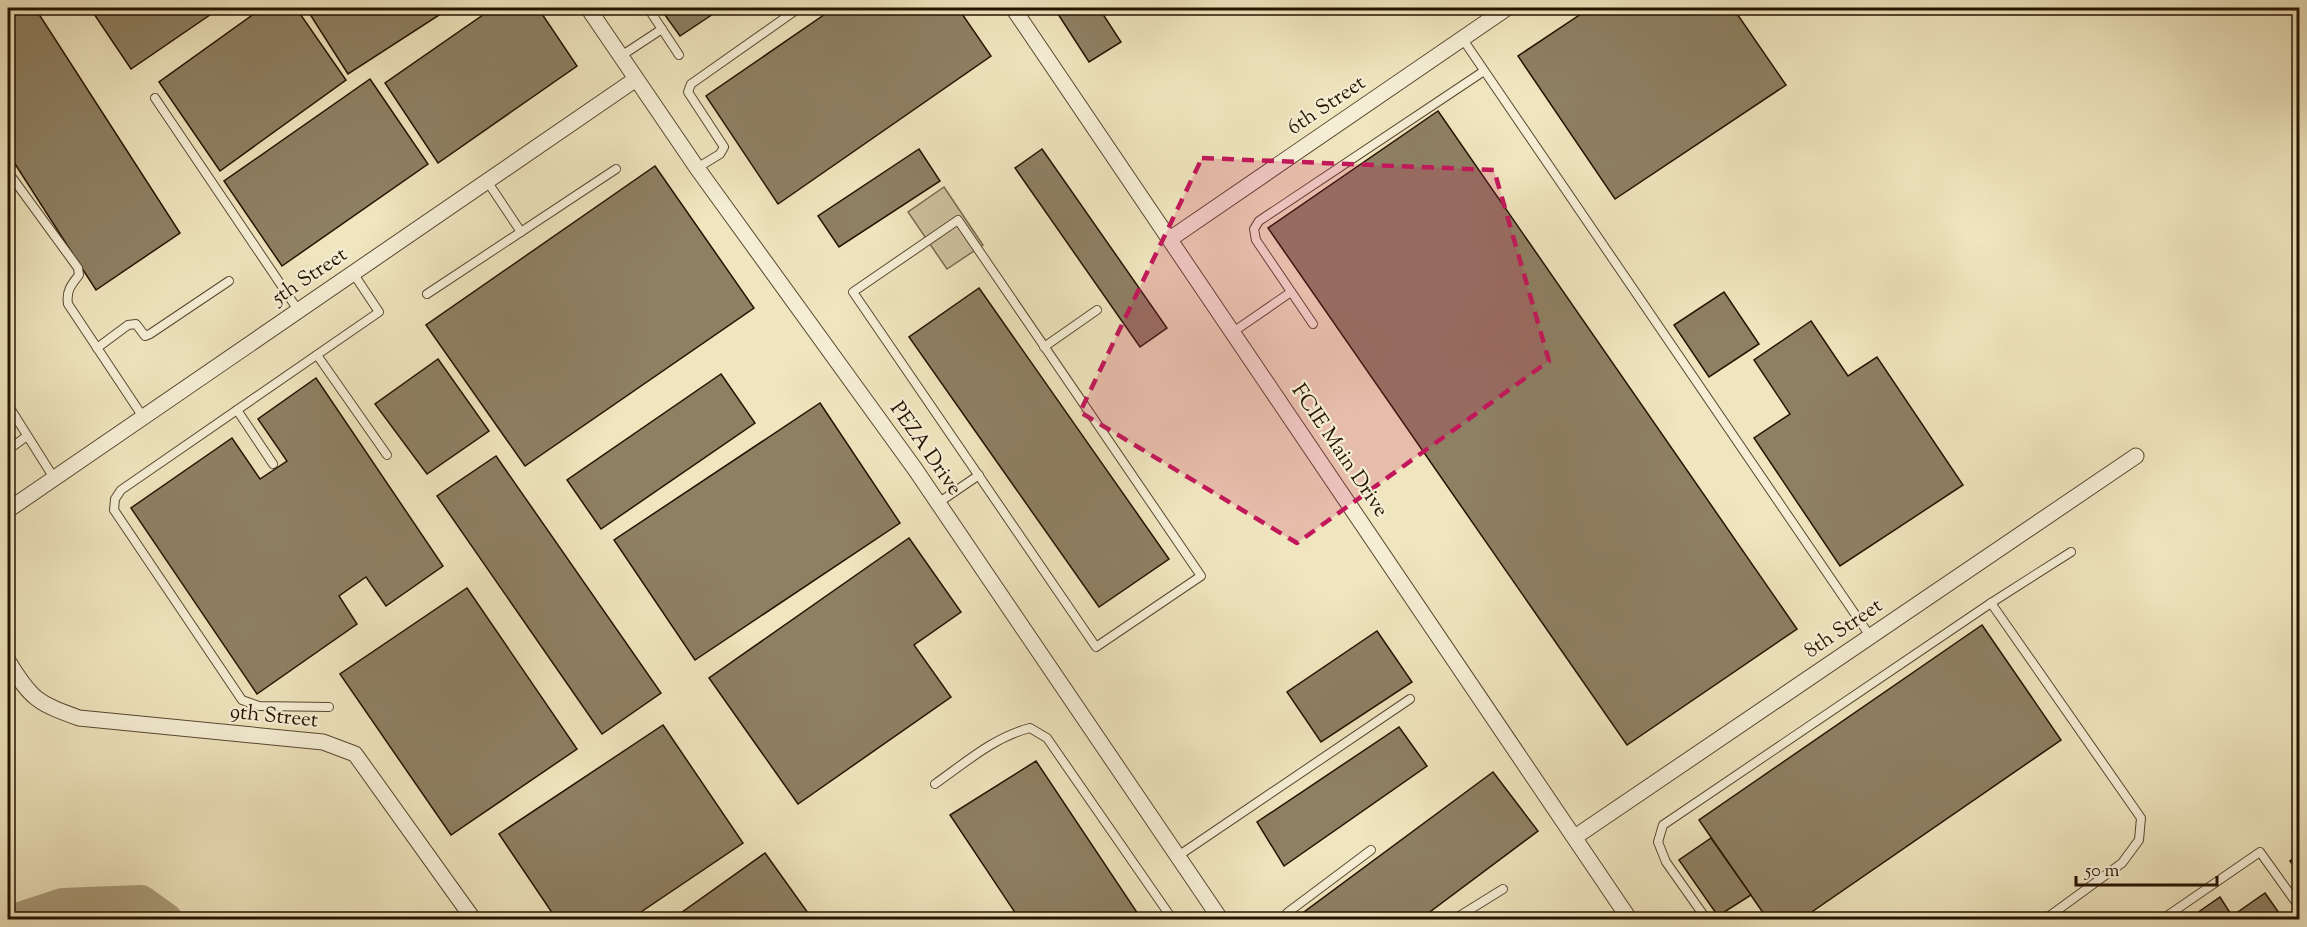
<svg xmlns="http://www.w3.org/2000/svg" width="2307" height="927" viewBox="0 0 2307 927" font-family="'Sorts Mill Goudy',serif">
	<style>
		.green { fill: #cdc19e; stroke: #796a4f; stroke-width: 1.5 }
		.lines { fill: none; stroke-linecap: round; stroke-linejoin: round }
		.river { stroke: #aa9e7d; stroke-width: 34 }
		.building { fill: #8e8063; stroke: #251300; stroke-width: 1.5 }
		.lane-casing { stroke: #584830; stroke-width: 10 }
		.street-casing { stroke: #584830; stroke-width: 17 }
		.lane { stroke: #f5eed5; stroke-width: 8 }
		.street { stroke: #f5eed5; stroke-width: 15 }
		.marked { fill: #c2185b; fill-opacity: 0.2; stroke: #c2185b; stroke-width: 4.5; stroke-dasharray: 12 8; stroke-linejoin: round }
		.labels { text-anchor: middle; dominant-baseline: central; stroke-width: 4.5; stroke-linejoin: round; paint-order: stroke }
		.street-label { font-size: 21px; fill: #251300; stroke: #f5eed5 }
	</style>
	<rect width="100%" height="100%" fill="#efe5be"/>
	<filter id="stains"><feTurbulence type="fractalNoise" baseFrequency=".00333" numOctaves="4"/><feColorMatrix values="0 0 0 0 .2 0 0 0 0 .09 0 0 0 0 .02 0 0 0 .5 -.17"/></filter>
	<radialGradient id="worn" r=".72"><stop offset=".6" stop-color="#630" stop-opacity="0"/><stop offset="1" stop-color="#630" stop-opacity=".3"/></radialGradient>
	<polygon class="green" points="944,187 983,245 947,269 908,212"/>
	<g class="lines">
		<polyline class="river" points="17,920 63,905 141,902 166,920"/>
	</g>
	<g class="building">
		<polygon points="8,8 35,8 180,233 96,290 8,153"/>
		<polygon points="90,8 220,8 131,69"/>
		<polygon points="262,8 296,8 346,80 220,171 159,82"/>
		<polygon points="306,8 450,8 348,74"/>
		<polygon points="493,8 538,8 577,66 438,163 385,83"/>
		<polygon points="660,8 722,8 680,36"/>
		<polygon points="834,8 958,8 991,56 778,204 706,96"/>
		<polygon points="1068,8 1099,8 1121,42 1089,62 1058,14"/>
		<polygon points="1590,8 1733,8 1786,85 1615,199 1518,56"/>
		<polygon points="370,79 428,164 282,266 224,181"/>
		<polygon points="1438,111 1797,629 1627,745 1268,228"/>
		<polygon points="919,149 940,181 839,247 818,216"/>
		<polygon points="1042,149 1167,328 1140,347 1015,168"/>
		<polygon points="655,166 754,308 525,466 426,325"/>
		<polygon points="979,288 1169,559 1099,607 909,337"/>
		<polygon points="1724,292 1759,344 1709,377 1674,325"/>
		<polygon points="1811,321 1848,376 1877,357 1963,485 1840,566 1754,438 1790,414 1754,360"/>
		<polygon points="438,359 489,431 427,474 375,404"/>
		<polygon points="721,374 755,423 601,529 567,480"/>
		<polygon points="316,378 443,566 386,606 366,577 339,596 357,624 257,694 131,508 232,438 260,479 287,461 258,419"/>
		<polygon points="820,403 900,523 695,660 614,540"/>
		<polygon points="496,456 661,693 602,734 437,496"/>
		<polygon points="909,538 961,612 914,645 951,697 798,804 709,678"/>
		<polygon points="467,588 577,749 451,835 340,674"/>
		<polygon points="1982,625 2061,740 1800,920 1768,920 1699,820"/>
		<polygon points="1377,631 1412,682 1321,742 1287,692"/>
		<polygon points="663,725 743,843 629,920 557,920 499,834"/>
		<polygon points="1399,727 1427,766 1284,866 1257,822"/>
		<polygon points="1036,761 1142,920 1020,920 950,815"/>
		<polygon points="1493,772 1538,831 1419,920 1309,920 1304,912"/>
		<polygon points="1711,838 1751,895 1718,916 1679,860"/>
		<polygon points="765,853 813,920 671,920"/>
		<polygon points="2300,854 2300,875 2290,861"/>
		<polygon points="2265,893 2284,920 2187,920 2220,897 2232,916"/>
	</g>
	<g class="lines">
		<defs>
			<g id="lane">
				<polyline points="648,8 679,55"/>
				<polyline points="1462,38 1870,636"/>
				<polyline points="621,56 662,29"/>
				<polyline points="155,98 298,310"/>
				<polyline points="697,168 720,154 724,147 688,92 691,84 799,8"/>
				<path d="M8,172L78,268L79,275C71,285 66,291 68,304L143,417"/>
				<polyline points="487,181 521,232"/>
				<polygon points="958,220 1201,576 1096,647 853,292"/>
				<polyline points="427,294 616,169"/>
				<polyline points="1313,324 1256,240 1254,229 1259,221 1484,71"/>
				<polyline points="1233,332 1291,292"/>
				<polyline points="1044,347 1097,310"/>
				<polyline points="97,348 128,325 136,324 145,336 150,334 229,281"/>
				<polyline points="317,355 387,455"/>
				<polyline points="8,405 54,478"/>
				<polyline points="237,410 273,464"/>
				<polyline points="8,450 27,436"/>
				<polyline points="938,503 979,475"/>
				<polyline points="1991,603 2141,818 2139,840 2122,863 2044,920"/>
				<polyline points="329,707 259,706 242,700 114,510 115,499 121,490 379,312 353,273"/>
				<path d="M935,784C965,763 994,737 1030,728L1047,738L1173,920"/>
				<polyline points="1178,856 1410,699"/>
				<polyline points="1288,920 1287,913 1371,850"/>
				<polyline points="1453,920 1503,889"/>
				<polyline points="1707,920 1666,862 1658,842 1663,825 1991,603 2071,552"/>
				<polyline points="2161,920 2260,852 2300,908"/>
			</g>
			<g id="street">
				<polyline points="588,8 697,168 915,469 1221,920"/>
				<polyline points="1013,8 1630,920"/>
				<polyline points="1170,239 1507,8"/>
				<polyline points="8,510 636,79"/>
				<path d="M8,661C31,699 37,703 79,718L323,742L355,754L474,920"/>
				<polyline points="1575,837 2136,456"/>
			</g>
		</defs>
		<use href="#lane" class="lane-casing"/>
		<use href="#street" class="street-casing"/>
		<use href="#lane" class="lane"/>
		<use href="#street" class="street"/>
	</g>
	<path class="marked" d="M1202,158L1494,170L1549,361L1297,543L1080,412Z"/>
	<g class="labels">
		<g class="street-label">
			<text transform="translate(1327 106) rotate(-34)">6th Street</text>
			<text transform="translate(310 277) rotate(-34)">5th Street</text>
			<text transform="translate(925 449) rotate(55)">PEZA Drive</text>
			<text transform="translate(1339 451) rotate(56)">FCIE Main Drive</text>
			<text transform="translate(1844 629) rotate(-34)">8th Street</text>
			<text transform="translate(274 717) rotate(6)">9th Street</text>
		</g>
	</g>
	<rect width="2307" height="927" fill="none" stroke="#efe5be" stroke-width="30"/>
	<rect x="9" y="9" width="2289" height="909" fill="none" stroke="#251300" stroke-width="3"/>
	<rect x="15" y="15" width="2277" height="897" fill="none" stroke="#251300" stroke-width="1.5"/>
	<path d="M2076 876v9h141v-9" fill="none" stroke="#251300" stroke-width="3"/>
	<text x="2085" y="876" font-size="18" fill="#251300" stroke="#f5eed5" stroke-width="4.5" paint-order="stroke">50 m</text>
	<rect width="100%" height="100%" filter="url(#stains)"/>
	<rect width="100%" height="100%" fill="url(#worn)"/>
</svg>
